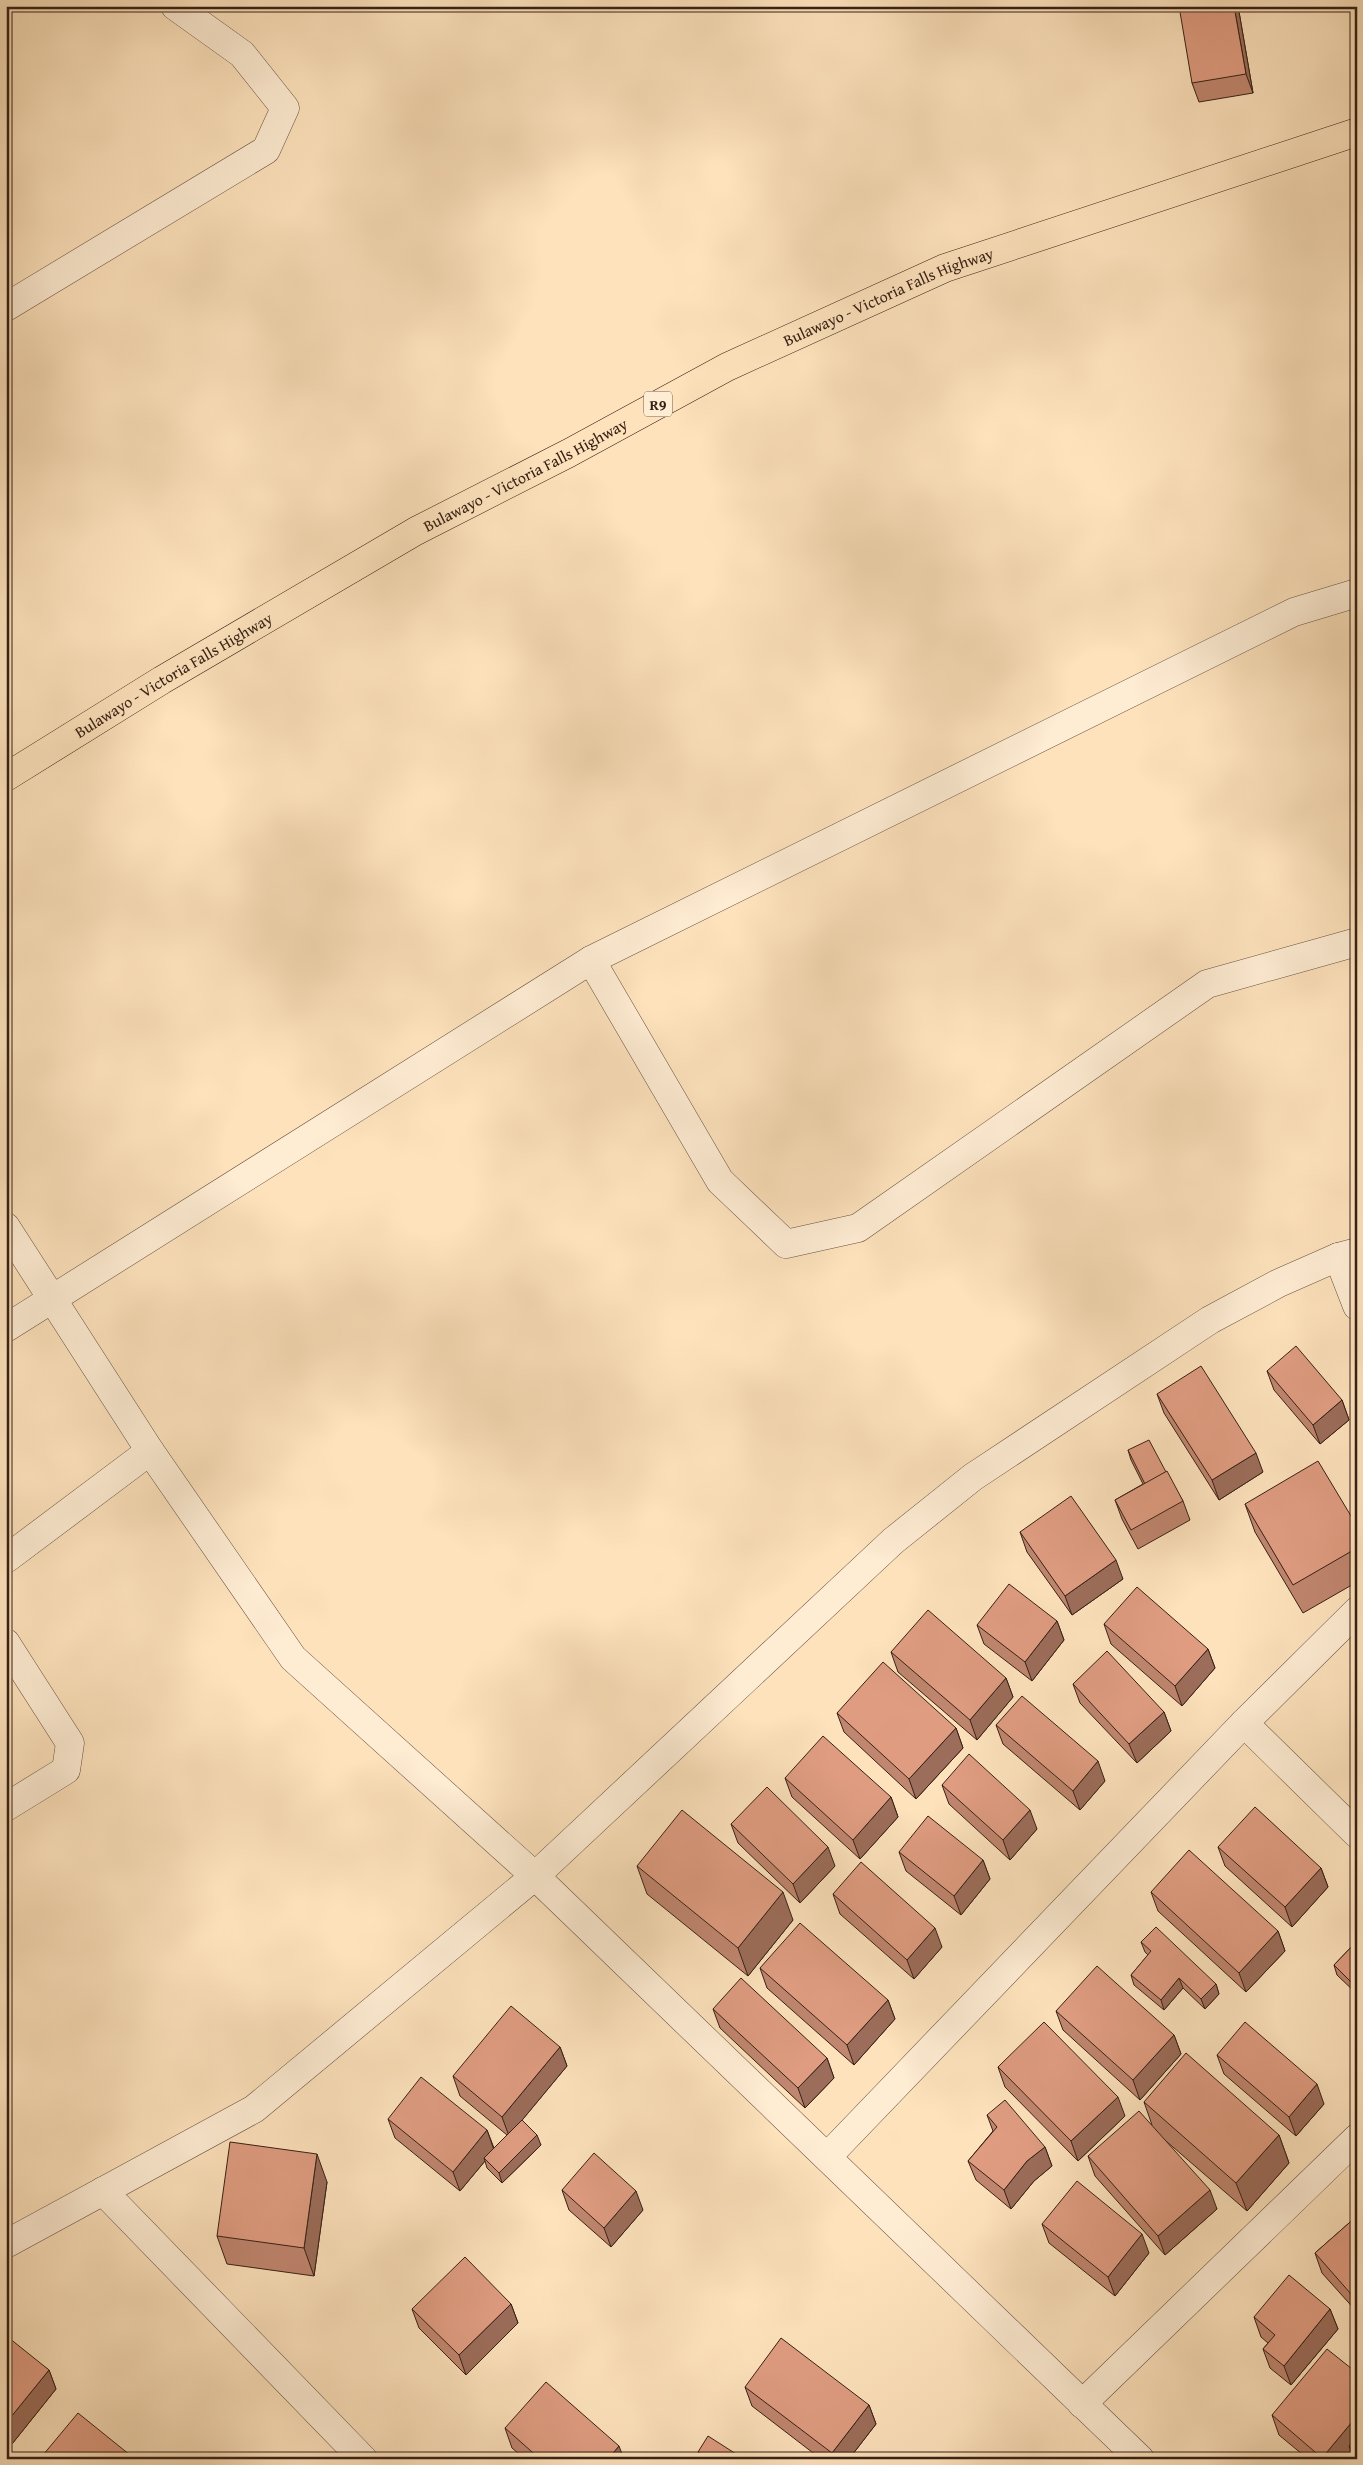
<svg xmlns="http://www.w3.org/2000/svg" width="1363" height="2465" viewBox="0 0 1363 2465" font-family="'Gentium Book Plus',serif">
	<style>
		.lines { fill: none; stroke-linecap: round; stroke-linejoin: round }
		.minor-casing { stroke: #685140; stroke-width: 29 }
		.highway-casing { stroke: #372116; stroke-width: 29 }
		.minor { stroke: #feecd3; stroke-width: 28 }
		.highway { stroke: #fde2bc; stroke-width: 28 }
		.wall { fill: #c0866f; stroke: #372116 }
		.shaded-wall { fill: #9c6d5a; stroke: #372116 }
		.building { fill: #df9c81; stroke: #372116 }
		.labels { text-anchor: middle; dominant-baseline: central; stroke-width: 4; stroke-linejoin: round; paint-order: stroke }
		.shield { fill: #feecd3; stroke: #735e4f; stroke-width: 1 }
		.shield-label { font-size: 15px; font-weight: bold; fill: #372116 }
		.street-label { font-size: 16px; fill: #372116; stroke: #feecd3 }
	</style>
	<rect width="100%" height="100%" fill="#fde2bc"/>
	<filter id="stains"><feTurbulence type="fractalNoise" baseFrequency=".004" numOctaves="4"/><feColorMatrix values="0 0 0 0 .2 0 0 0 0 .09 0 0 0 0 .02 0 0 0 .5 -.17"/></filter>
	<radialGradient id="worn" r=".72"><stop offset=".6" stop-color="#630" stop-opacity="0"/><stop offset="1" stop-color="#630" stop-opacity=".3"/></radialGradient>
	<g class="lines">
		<defs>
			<g id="minor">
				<polyline points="6,307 266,150 285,108 242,54 175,6"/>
				<polyline points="591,960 720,1181 786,1244 858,1228 1207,984 1357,942"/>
				<polyline points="6,1227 150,1451 293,1658 535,1876 1140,2459"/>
				<polyline points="1338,1257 1357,1306"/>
				<polyline points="6,1328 591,960 1294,612 1357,593"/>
				<polyline points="6,1559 150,1451"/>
				<polyline points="6,1643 70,1743 66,1770 6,1807"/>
				<polyline points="1244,1723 1357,1834"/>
				<polyline points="827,2157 1244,1723 1357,1611"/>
				<polyline points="103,2191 363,2459"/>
				<polyline points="6,2244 254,2109 535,1876 893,1541 973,1477 1210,1320 1279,1283 1338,1257 1357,1252"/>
				<polyline points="1082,2404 1357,2138"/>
			</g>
			<g id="highway">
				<path id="s1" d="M6,777L162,680L416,531L569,453L727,367L945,268L1357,132"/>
			</g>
		</defs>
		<use href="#minor" class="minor-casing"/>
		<use href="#highway" class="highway-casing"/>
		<use href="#minor" class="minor"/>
		<use href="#highway" class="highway"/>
	</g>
	<g class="wall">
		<polygon points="1238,6 1253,93 1199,102 1192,83"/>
		<polygon points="1267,1371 1342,1400 1349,1420 1320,1444 1274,1390"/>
		<polygon points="1157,1394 1263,1472 1219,1500 1164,1413"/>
		<polygon points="1128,1450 1166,1472 1183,1501 1190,1520 1138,1549 1122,1519 1115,1500 1143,1484 1131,1460"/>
		<polygon points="1245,1504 1357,1526 1357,1582 1303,1613 1255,1532"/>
		<polygon points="1020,1532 1123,1579 1072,1615 1027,1552"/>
		<polygon points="1057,1621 1064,1640 1032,1681 984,1644 977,1625"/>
		<polygon points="1104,1624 1208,1649 1215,1668 1182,1706 1111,1644"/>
		<polygon points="891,1652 1006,1678 1013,1697 977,1740 898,1672"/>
		<polygon points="1073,1684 1164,1712 1171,1731 1137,1763 1080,1703"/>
		<polygon points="837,1713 956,1728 963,1748 916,1799 844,1732"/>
		<polygon points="996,1725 1105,1781 1080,1810 1003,1744"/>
		<polygon points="785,1778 891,1797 898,1817 860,1859 792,1797"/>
		<polygon points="942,1785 1037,1829 1010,1860 949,1804"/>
		<polygon points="731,1824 835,1866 800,1903 738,1843"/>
		<polygon points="1218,1847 1321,1868 1328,1887 1292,1927 1225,1866"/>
		<polygon points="899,1852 983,1860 990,1879 961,1915 906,1871"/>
		<polygon points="637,1866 793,1920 748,1976 647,1894"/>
		<polygon points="1151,1892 1278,1931 1285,1951 1246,1992 1158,1911"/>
		<polygon points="833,1894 942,1947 914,1979 840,1914"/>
		<polygon points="1357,1941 1357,1994 1337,1975 1334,1965"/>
		<polygon points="1141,1942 1216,1984 1219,1994 1205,2009 1183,1988 1164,2010 1134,1985 1131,1975 1148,1955 1145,1952"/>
		<polygon points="760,1968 888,2000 895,2019 854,2065 767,1988"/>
		<polygon points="713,2009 827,2058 834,2078 805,2108 720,2028"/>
		<polygon points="1056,2011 1174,2035 1181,2054 1140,2100 1063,2030"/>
		<polygon points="560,2047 567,2066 522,2120 541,2145 502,2183 487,2168 485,2161 460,2191 395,2138 388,2119 487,2130 494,2148 507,2135 460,2096 453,2076"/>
		<polygon points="1217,2055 1324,2104 1296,2136 1224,2074"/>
		<polygon points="998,2067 1125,2116 1078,2161 1005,2087"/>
		<polygon points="1144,2102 1279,2135 1289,2163 1247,2211 1166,2141 1217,2209 1165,2255 1095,2176 1088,2156 1152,2125"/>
		<polygon points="987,2115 1045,2147 1052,2166 1034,2181 1011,2209 976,2180 968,2161 993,2131"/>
		<polygon points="327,2182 314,2276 227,2264 217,2236"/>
		<polygon points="562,2190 643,2210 611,2247 569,2210"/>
		<polygon points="1357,2216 1357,2312 1322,2273 1315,2253"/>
		<polygon points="1042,2224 1149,2253 1115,2296 1049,2243"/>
		<polygon points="511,2304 518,2323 466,2375 419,2328 412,2309"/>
		<polygon points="1330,2309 1338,2329 1291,2385 1270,2368 1263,2349 1268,2343 1261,2337 1254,2317"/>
		<polygon points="6,2341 49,2370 56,2389 12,2444 6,2439"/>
		<polygon points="1357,2373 1357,2459 1353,2459 1351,2452 1345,2459 1308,2459 1279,2435 1272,2415"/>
		<polygon points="745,2387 869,2405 876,2424 849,2459 821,2459 752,2406"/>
		<polygon points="505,2428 624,2459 525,2459 512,2448"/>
		<polygon points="698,2452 744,2459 701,2459"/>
	</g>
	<g class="shaded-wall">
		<polygon points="1234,6 1238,6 1253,93 1246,74"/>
		<polygon points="1342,1400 1349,1420 1320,1444 1313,1425"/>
		<polygon points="1256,1453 1263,1472 1219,1500 1212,1480"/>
		<polygon points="1116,1560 1123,1579 1072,1615 1065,1596"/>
		<polygon points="1057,1621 1064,1640 1032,1681 1025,1662"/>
		<polygon points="1208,1649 1215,1668 1182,1706 1175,1686"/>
		<polygon points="1006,1678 1013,1697 977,1740 970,1720"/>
		<polygon points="1164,1712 1171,1731 1137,1763 1129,1744"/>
		<polygon points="956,1728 963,1748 916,1799 909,1779"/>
		<polygon points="1098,1761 1105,1781 1080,1810 1073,1791"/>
		<polygon points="891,1797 898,1817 860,1859 853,1840"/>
		<polygon points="1030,1810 1037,1829 1010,1860 1003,1840"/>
		<polygon points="828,1847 835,1866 800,1903 793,1884"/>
		<polygon points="983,1860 990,1879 961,1915 954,1896"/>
		<polygon points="1321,1868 1328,1887 1292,1927 1285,1907"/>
		<polygon points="783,1892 793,1920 748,1976 738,1948"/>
		<polygon points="935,1928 942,1947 914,1979 907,1960"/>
		<polygon points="1278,1931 1285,1951 1246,1992 1239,1973"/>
		<polygon points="1179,1978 1183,1988 1164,2010 1161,2000"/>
		<polygon points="1357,1981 1357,1993 1353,1984"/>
		<polygon points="1216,1984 1219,1994 1205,2009 1201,1999"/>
		<polygon points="888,2000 895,2019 854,2065 847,2045"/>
		<polygon points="1174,2035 1181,2054 1140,2100 1133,2080"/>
		<polygon points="560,2047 567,2066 509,2136 502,2117"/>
		<polygon points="827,2058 834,2078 805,2108 798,2088"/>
		<polygon points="1317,2084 1324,2104 1296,2136 1289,2117"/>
		<polygon points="1118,2097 1125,2116 1078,2161 1071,2141"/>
		<polygon points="487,2130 494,2150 484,2158 485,2161 460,2191 453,2172"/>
		<polygon points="537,2135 541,2145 502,2183 499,2173"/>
		<polygon points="1279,2135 1289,2163 1247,2211 1236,2183"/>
		<polygon points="1045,2147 1052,2166 1034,2181 1011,2209 1004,2190 1027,2161"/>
		<polygon points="317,2154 327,2182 314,2276 304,2248"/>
		<polygon points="1210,2190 1217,2209 1165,2255 1158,2236"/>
		<polygon points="636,2191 643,2210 611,2247 604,2228"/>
		<polygon points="1142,2234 1149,2253 1115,2296 1108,2277"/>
		<polygon points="1357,2289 1357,2309 1351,2294"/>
		<polygon points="511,2304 518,2323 466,2375 459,2355"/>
		<polygon points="1330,2309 1338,2329 1291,2385 1284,2366"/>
		<polygon points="49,2370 56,2389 12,2444 6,2427 6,2423"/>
		<polygon points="869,2405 876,2424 849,2459 834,2459 832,2453"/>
		<polygon points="1357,2416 1357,2444 1349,2446 1351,2452 1345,2459 1323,2459 1322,2458"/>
		<polygon points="619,2446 624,2459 608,2459"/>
	</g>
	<g class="building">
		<polygon points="1179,6 1234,6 1246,74 1192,83"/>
		<polygon points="1296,1346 1342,1400 1313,1425 1267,1371"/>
		<polygon points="1201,1366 1256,1453 1212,1480 1157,1394"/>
		<polygon points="1149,1440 1166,1472 1145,1484 1128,1450"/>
		<polygon points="1318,1461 1357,1526 1357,1548 1293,1585 1245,1504"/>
		<polygon points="1167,1471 1183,1501 1131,1530 1115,1500"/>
		<polygon points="1071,1496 1116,1560 1065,1596 1020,1532"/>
		<polygon points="1009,1584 1057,1621 1025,1662 977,1625"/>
		<polygon points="1137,1587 1208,1649 1175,1686 1104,1624"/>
		<polygon points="928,1610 1006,1678 970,1720 891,1652"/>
		<polygon points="1107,1651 1164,1712 1129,1744 1073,1684"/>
		<polygon points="883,1662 956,1728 909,1779 837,1713"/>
		<polygon points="1022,1696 1098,1761 1073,1791 996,1725"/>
		<polygon points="823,1736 891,1797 853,1840 785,1778"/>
		<polygon points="969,1754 1030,1810 1003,1840 942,1785"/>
		<polygon points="767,1787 828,1847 793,1884 731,1824"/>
		<polygon points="1255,1807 1321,1868 1285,1907 1218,1847"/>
		<polygon points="682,1810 783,1892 738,1948 637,1866"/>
		<polygon points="928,1816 983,1860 954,1896 899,1852"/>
		<polygon points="1189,1850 1278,1931 1239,1973 1151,1892"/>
		<polygon points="861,1862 935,1928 907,1960 833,1894"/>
		<polygon points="800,1923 888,2000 847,2045 760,1968"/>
		<polygon points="1156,1927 1216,1984 1201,1999 1179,1978 1161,2000 1131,1975 1151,1951 1141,1942"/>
		<polygon points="1357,1941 1357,1981 1353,1984 1334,1965"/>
		<polygon points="1097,1966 1174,2035 1133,2080 1056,2011"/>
		<polygon points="741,1978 827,2058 798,2088 713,2009"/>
		<polygon points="511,2006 560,2047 502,2117 453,2076"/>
		<polygon points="1044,2022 1118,2097 1071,2141 998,2067"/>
		<polygon points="1245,2022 1317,2084 1289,2117 1217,2055"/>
		<polygon points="1186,2053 1279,2135 1236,2183 1144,2102"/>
		<polygon points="421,2077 487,2130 453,2172 388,2119"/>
		<polygon points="1005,2100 1045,2147 1027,2161 1004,2190 968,2161 997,2127 987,2115"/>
		<polygon points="1139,2111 1210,2190 1158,2236 1088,2156"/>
		<polygon points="522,2120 537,2135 499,2173 484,2158"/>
		<polygon points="230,2142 317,2154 304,2248 217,2236"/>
		<polygon points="594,2153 636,2191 604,2228 562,2190"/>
		<polygon points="1077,2181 1142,2234 1108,2277 1042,2224"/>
		<polygon points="1357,2216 1357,2289 1351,2294 1315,2253"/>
		<polygon points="465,2257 511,2304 459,2355 412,2309"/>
		<polygon points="1289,2275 1330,2309 1284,2366 1263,2349 1275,2335 1254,2317"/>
		<polygon points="9,2338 49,2370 6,2423 6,2341"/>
		<polygon points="781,2338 869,2405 832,2453 745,2387"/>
		<polygon points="1327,2349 1357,2373 1357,2416 1322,2458 1272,2415"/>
		<polygon points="546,2382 619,2446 608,2459 540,2459 505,2428"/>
		<polygon points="78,2413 135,2459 47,2459 43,2455"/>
		<polygon points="708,2436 744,2459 709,2459 698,2452"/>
		<polygon points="1357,2436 1357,2453 1349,2446"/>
	</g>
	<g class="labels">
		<rect class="shield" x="644" y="391.5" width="28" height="25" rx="4"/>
		<g class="shield-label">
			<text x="658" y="404">R9</text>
		</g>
		<g class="street-label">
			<text stroke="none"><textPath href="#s1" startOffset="1006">Bulawayo - Victoria Falls Highway</textPath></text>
			<text stroke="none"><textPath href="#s1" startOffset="601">Bulawayo - Victoria Falls Highway</textPath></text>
			<text stroke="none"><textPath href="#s1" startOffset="196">Bulawayo - Victoria Falls Highway</textPath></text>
		</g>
	</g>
	<rect width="1363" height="2465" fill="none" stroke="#fde2bc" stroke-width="25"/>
	<rect x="8" y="8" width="1348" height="2450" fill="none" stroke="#372116" stroke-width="2.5"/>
	<rect x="12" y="12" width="1338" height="2440" fill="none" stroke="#372116"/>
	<rect width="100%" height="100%" filter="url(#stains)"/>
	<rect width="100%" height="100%" fill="url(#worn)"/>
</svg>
